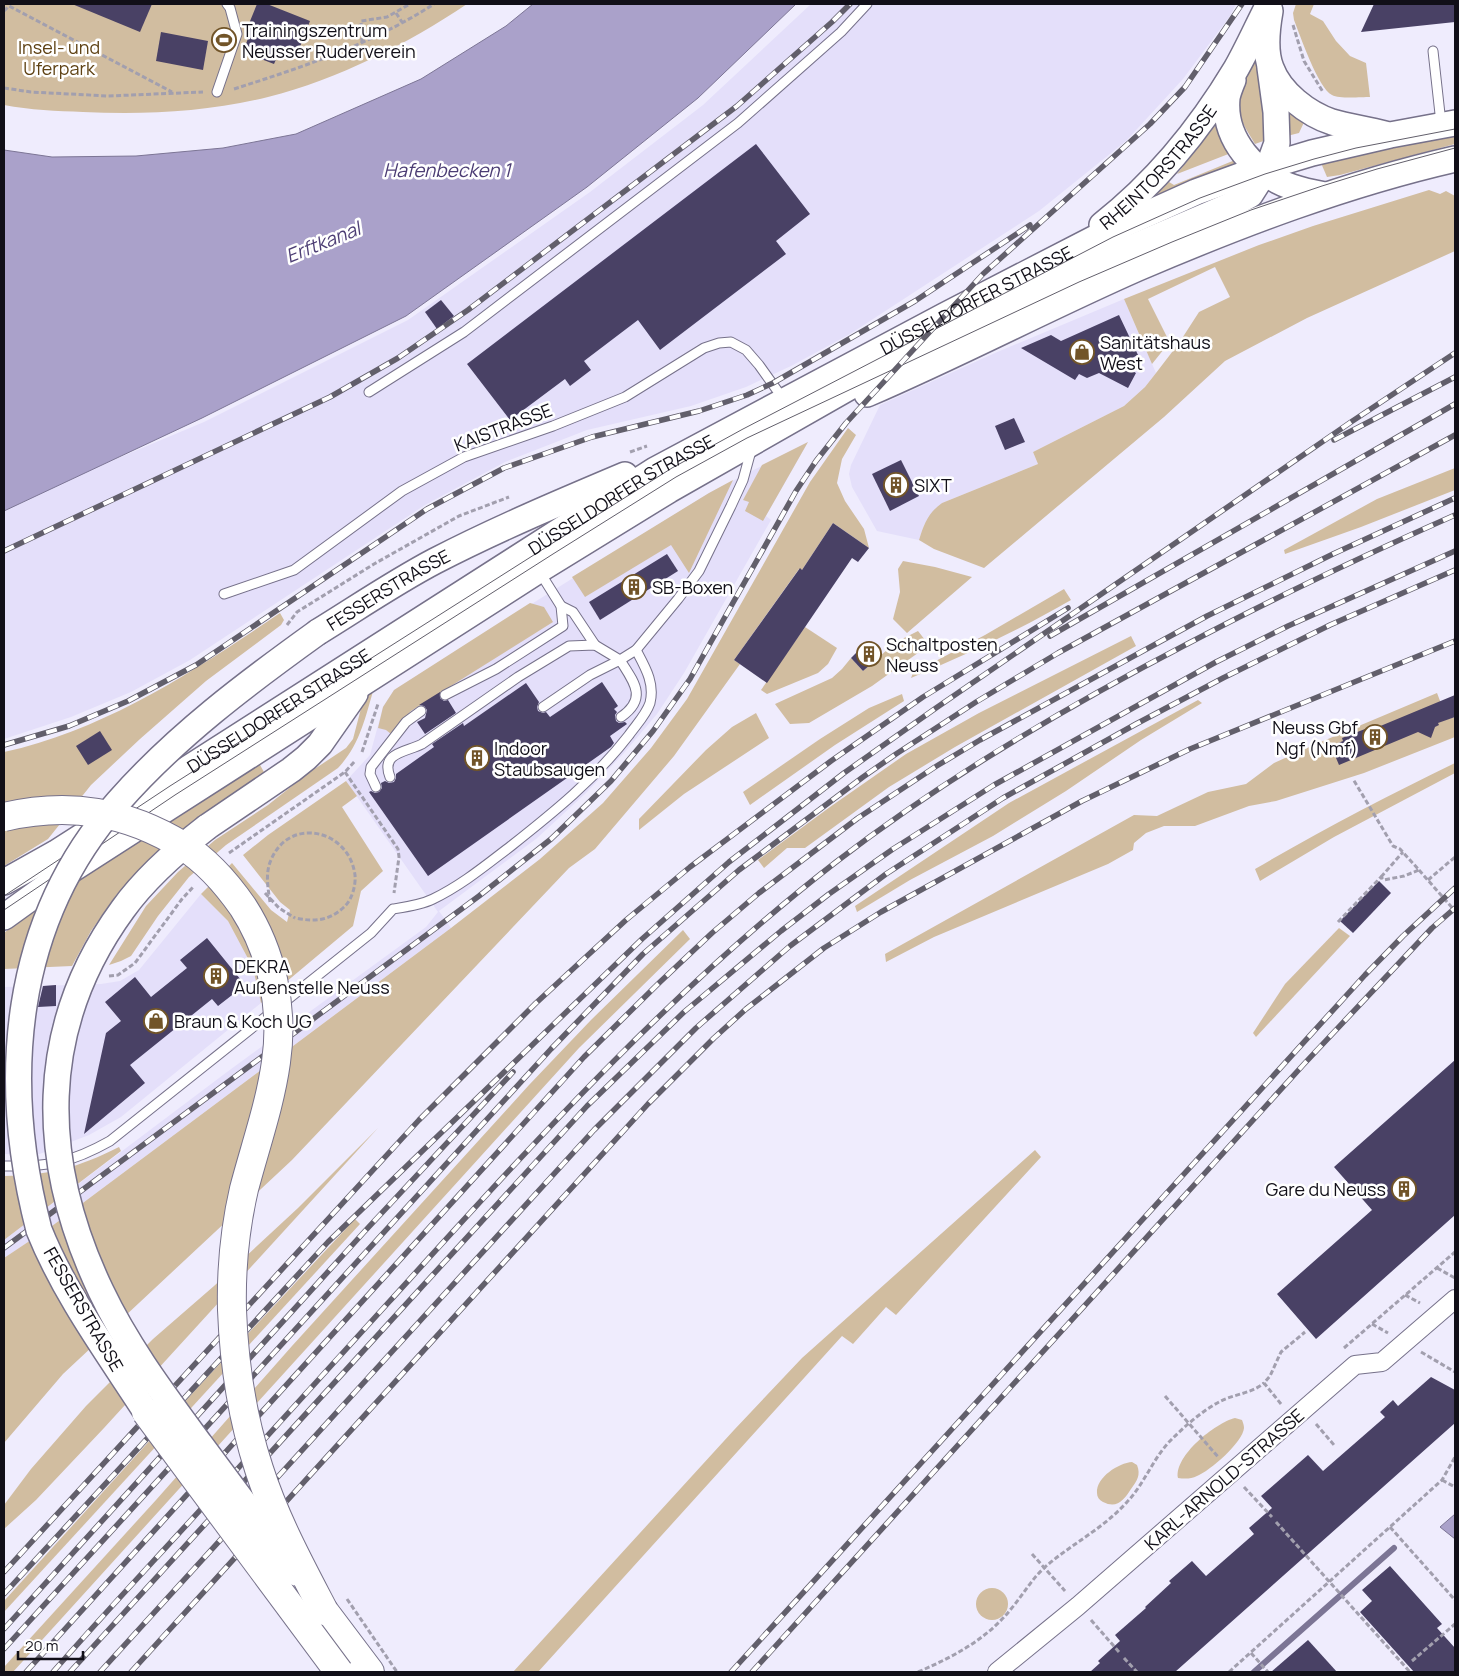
<svg xmlns="http://www.w3.org/2000/svg" width="1459" height="1676" viewBox="0 0 1459 1676" font-family="Manrope,sans-serif">
	<style>
		.built { fill: #e4dffa }
		.green { fill: #d1bda0 }
		.water { fill: #aaa1ca; stroke: #7c7595 }
		.lines { fill: none; stroke-linecap: round; stroke-linejoin: round }
		.stream { stroke: #7c7595; stroke-width: 6 }
		.building { fill: #494165 }
		.lane-casing { stroke: #76718a; stroke-width: 11 }
		.street-casing { stroke: #76718a; stroke-width: 20 }
		.secondary-casing { stroke: #76718a; stroke-width: 28 }
		.primary-casing { stroke: #76718a; stroke-width: 30 }
		.path { stroke: #a29fae; stroke-width: 3; stroke-dasharray: 5 2.5; stroke-linecap: butt }
		.lane { stroke: #fff; stroke-width: 9 }
		.street { stroke: #fff; stroke-width: 18 }
		.secondary { stroke: #fff; stroke-width: 25 }
		.primary { stroke: #fff; stroke-width: 28 }
		.tram { stroke: #625f6b; stroke-width: 1 }
		.rail-casing { stroke: #625f6b; stroke-width: 5.5 }
		.rail { stroke: #fff; stroke-width: 4; stroke-dasharray: 11; stroke-linecap: butt }
		.secondary-bridge-casing { stroke: #76718a; stroke-width: 28; stroke-linecap: butt }
		.primary-bridge-casing { stroke: #76718a; stroke-width: 30; stroke-linecap: butt }
		.path-bridge { stroke: #a29fae; stroke-width: 3; stroke-dasharray: 5 2.5; stroke-linecap: butt }
		.secondary-bridge { stroke: #fff; stroke-width: 25 }
		.primary-bridge { stroke: #fff; stroke-width: 28 }
		.labels { text-anchor: middle; dominant-baseline: central; stroke-width: 5; stroke-linejoin: round; paint-order: stroke }
		.poi-label { font-size: 18px; fill: #110f18; stroke: #fff; text-anchor: start }
		.park-label { font-size: 18px; fill: #5f4214; stroke: #fff }
		.street-label { font-size: 18px; fill: #110f18; stroke: #fff }
		.water-label { font-size: 19px; font-style: italic; fill: #4c3d74; stroke: #fff }
	</style>
	<rect width="100%" height="100%" fill="#efecfd"/>
	<g class="built">
		<polygon points="811,4 1236,4 1230,16 1183,79 1126,141 1039,211 850,334 791,366 746,387 691,406 587,430 505,462 425,505 190,660 131,692 71,717 4,739 4,506 204,422 408,320 590,192 703,105"/>
		<polygon points="1124,299 1156,373 1145,387 1124,406 1033,452 1038,464 942,503 924,525 919,540 877,531 852,487 849,474 851,465 880,405 995,353"/>
		<polygon points="808,442 766,516 771,520 684,673 657,714 624,753 586,793 536,839 439,911 451,928 52,1226 4,1258 4,1240 227,1072 426,927 438,912 346,781 370,755 383,707 394,690 709,493"/>
		<polygon points="201,894 228,921 253,968 261,1003 121,1117 89,1135 37,1155 4,1154 4,987 101,984 120,981 139,970"/>
	</g>
	<g class="green">
		<path d="M4,4H467C407,44 339,79 268,97C209,112 144,115 83,112C57,111 30,110 4,105Z"/>
		<path d="M1296,4H1314L1310,14L1323,21L1336,41L1350,56L1366,63L1370,97C1361,97 1339,99 1332,95C1318,88 1300,35 1294,20L1293,13Z"/>
		<path d="M1256,56L1269,139L1255,144C1251,137 1246,130 1243,123C1234,99 1245,77 1256,56Z"/>
		<polygon points="1288,104 1306,118 1299,133 1287,136"/>
		<polygon points="1218,122 1231,153 1177,174"/>
		<polygon points="1455,135 1455,144 1340,175 1327,177 1321,163 1358,154"/>
		<polygon points="1235,160 1238,164 1158,197 1156,195 1169,182 1174,185"/>
		<path d="M1429,190L1440,194L1446,191L1455,196V251L1307,318L1225,361L1164,417L984,568L934,549L919,540C924,524 928,513 942,503L1038,464L1033,452L1124,406L1145,387L1156,373L1179,343L1199,312L1230,297L1215,267L1148,299L1167,337L1164,349L1152,364L1124,299L1259,245L1313,226Z"/>
		<polygon points="848,428 856,435 842,459 837,483 845,501 864,529 869,548 833,523 802,570 799,569 734,660 740,664 674,756 595,849 569,868 292,1160 63,1374 4,1443 4,1258 52,1226 451,928 540,859 603,803 651,748 687,699 810,482"/>
		<polygon points="808,442 763,521 745,511 749,502 743,500 762,465"/>
		<polygon points="1455,468 1455,490 1361,527 1285,554 1284,550 1377,499"/>
		<polygon points="733,480 689,573 671,545 585,597 572,577 709,493"/>
		<polygon points="903,561 935,567 972,577 907,633 893,619 900,592 898,569"/>
		<path d="M1064,589L1071,600C1019,630 966,655 911,678L913,673L985,635Z"/>
		<polygon points="530,603 544,607 553,622 411,711 391,734 386,730 378,728 383,707 394,690"/>
		<path d="M280,613L284,620L281,625L206,681L140,739L91,785L48,839L4,866V752C107,729 194,671 280,613Z"/>
		<polygon points="805,627 837,648 828,664 818,673 767,694 761,690"/>
		<polygon points="918,631 929,645 872,686 809,723 790,724 775,704 832,678 842,669 851,658 863,671 887,650 895,650 904,638"/>
		<polygon points="1131,636 1136,646 955,747 889,787 805,848 787,848 764,868 758,860 830,807 906,754 979,713"/>
		<path d="M374,688C365,718 360,745 338,768L226,845L189,877L158,916L131,956L121,961L109,965L146,906L178,872L215,840L268,805L307,774L346,748L353,739L364,697Z"/>
		<polygon points="1437,693 1447,719 1455,717 1455,737 1364,773 1276,801 1249,806 1195,826 1164,826 1146,833 1134,843 1133,850 1108,864 934,937 886,962 885,954 1134,815 1157,816 1208,792 1246,784 1274,763 1316,744"/>
		<polygon points="902,694 904,701 835,745 750,805 743,792 820,739 869,708"/>
		<polygon points="1198,700 1202,703 1141,740 1066,791 993,836 910,880 857,912 855,906 1009,803"/>
		<polygon points="756,713 769,738 684,794 639,830 639,819 706,750 732,727"/>
		<polygon points="259,763 265,774 196,819 154,854 117,894 91,931 72,966 4,969 4,933 38,904"/>
		<path d="M1455,763V773L1334,837L1260,881L1255,869C1320,831 1387,796 1455,763Z"/>
		<polygon points="346,781 357,796 342,807 383,871 361,891 353,926 261,1003 253,968 228,921 201,894 232,863 271,910 287,922 290,910 280,902 243,855 268,835"/>
		<polygon points="1339,928 1350,936 1256,1037 1253,1033 1285,984"/>
		<polygon points="683,930 690,939 579,1048 13,1672 4,1672 4,1667 156,1500 292,1346 529,1085 591,1020"/>
		<polygon points="378,1128 104,1428 36,1500 4,1529 4,1505 31,1469 86,1406 153,1339 214,1286 298,1208"/>
		<path d="M119,1147L121,1151L4,1240V1176C50,1175 77,1168 119,1147Z"/>
		<polygon points="1035,1150 1041,1157 896,1315 886,1307 853,1344 842,1336 538,1672 513,1672 734,1430 802,1358"/>
		<polygon points="355,1219 360,1224 4,1612 4,1601 201,1384"/>
		<path d="M1235,1418L1242,1420C1243,1423 1244,1425 1244,1428C1243,1442 1210,1471 1197,1476C1191,1479 1185,1479 1178,1478C1174,1456 1215,1423 1235,1418Z"/>
		<path d="M1132,1462L1137,1465C1141,1475 1137,1481 1131,1489C1124,1500 1117,1509 1103,1502C1099,1500 1097,1497 1097,1493C1096,1477 1119,1463 1132,1462Z"/>
		<circle cx="992" cy="1604" r="16"/>
	</g>
	<g class="water">
		<polygon points="533,4 796,4 698,98 587,187 406,316 202,418 4,511 4,150 52,157 136,156 223,148 296,134 421,79 506,26"/>
		<polygon points="1455,1514 1455,1539 1440,1527"/>
	</g>
	<g class="lines">
		<polyline class="stream" points="1254,1672 1394,1548"/>
	</g>
	<g class="building">
		<polygon points="72,4 152,4 140,32"/>
		<polygon points="257,4 267,4 310,21 298,52 282,46 274,64 243,52 250,33 246,31"/>
		<polygon points="1374,4 1455,4 1455,22 1361,32"/>
		<polygon points="161,32 208,41 203,70 156,61"/>
		<polygon points="756,144 810,214 776,241 786,254 660,350 638,320 584,361 591,370 570,386 565,379 510,420 467,364"/>
		<polygon points="441,300 454,316 437,329 425,312"/>
		<polygon points="1119,315 1138,355 1120,364 1136,373 1128,388 1099,373 1087,378 1079,374 1075,380 1021,348 1051,335 1061,341"/>
		<polygon points="1014,418 1025,442 1005,450 995,426"/>
		<polygon points="901,460 919,496 890,511 872,474"/>
		<polygon points="833,523 869,548 858,562 852,558 767,683 734,660 800,568 802,570"/>
		<polygon points="667,554 678,571 600,620 589,602"/>
		<polygon points="865,644 877,659 863,671 851,658"/>
		<polygon points="602,682 618,706 614,709 617,712 615,715 616,721 619,723 625,722 627,724 610,736 614,743 611,747 428,876 369,792 371,791 375,793 379,792 382,788 381,783 385,781 389,783 394,782 396,778 396,774 434,747 432,744 463,723 464,726 526,683 539,702 537,707 538,711 543,713 546,712 550,717"/>
		<polygon points="440,692 440,698 444,701 448,700 456,713 425,734 417,722 425,718 427,710 424,706 419,705"/>
		<polygon points="1455,695 1455,717 1438,723 1439,725 1435,727 1431,738 1418,732 1339,765 1331,746 1343,741 1342,738 1365,729 1366,732"/>
		<polygon points="100,731 112,750 88,765 76,746"/>
		<polygon points="1379,881 1391,893 1353,933 1340,921"/>
		<polygon points="207,938 245,985 218,1006 212,999 130,1065 145,1083 84,1134 106,1033 121,1021 105,1002 135,977 151,997 187,968 180,960"/>
		<polygon points="56,985 56,1006 38,1007 43,986"/>
		<polygon points="1455,1060 1455,1215 1316,1339 1277,1294 1372,1210 1334,1167"/>
		<polygon points="1431,1377 1455,1390 1455,1423 1175,1672 1090,1672 1100,1663 1098,1661 1120,1641 1115,1635 1146,1608 1145,1607 1171,1583 1169,1581 1192,1561 1206,1576 1254,1534 1249,1528 1272,1508 1261,1496 1308,1455 1323,1471 1385,1417 1380,1412 1393,1400 1398,1406"/>
		<polygon points="1390,1566 1442,1624 1437,1628 1455,1648 1455,1672 1414,1672 1360,1612 1372,1601 1362,1590"/>
		<polygon points="1308,1640 1337,1672 1271,1672"/>
	</g>
	<g class="lines">
		<defs>
			<g id="lane">
				<polyline points="1433,51 1441,123"/>
				<polyline points="217,92 237,34 230,8 227,4"/>
				<polyline points="369,392 464,332 738,123 841,32 867,4"/>
				<polyline points="224,594 294,570 402,491 464,457 553,426 625,397 704,348 719,343 731,342 746,350 759,365 784,400"/>
				<polyline points="561,606 573,612 595,645"/>
				<polyline points="445,695 496,669 563,626 561,606 539,571"/>
				<path d="M543,707L590,675L620,660C634,682 648,698 621,717"/>
				<path d="M390,777C380,752 407,752 422,744L518,677L569,646L595,645L620,660L636,650L678,599L699,571L731,506L743,480L752,447"/>
				<polyline points="376,787 370,774 371,767 406,722 421,711"/>
				<path d="M4,1166C48,1167 71,1163 110,1141L371,933L393,909C406,907 421,905 433,899C462,885 486,865 511,846C554,812 595,779 629,735C636,725 646,715 650,703C655,683 645,667 636,650"/>
			</g>
			<polyline id="street" points="997,1672 1078,1606 1355,1365 1382,1362 1455,1299"/>
			<g id="secondary">
				<path d="M1270,11C1267,28 1264,51 1271,68C1280,93 1308,114 1332,122C1349,127 1367,129 1385,134"/>
				<path d="M1233,80C1231,85 1228,92 1227,98C1223,140 1255,174 1292,187C1303,191 1314,193 1325,195"/>
				<path id="s1" d="M1102,225C1158,181 1200,129 1236,69C1248,48 1258,25 1269,4"/>
				<path d="M867,394C958,355 1047,308 1138,268C1241,224 1346,184 1455,159"/>
				<path id="s2" d="M318,632C357,608 395,582 435,561C497,529 561,502 625,475"/>
				<polyline points="207,827 291,770 306,758 320,744 355,694"/>
				<path id="s3" d="M4,882L56,853L655,470L944,316L1107,232L1196,192L1259,169L1312,153L1390,135L1455,123"/>
				<polyline points="4,917 54,881 169,807 539,570 669,490 911,352 1015,301 1098,262 1229,206 1250,195 1269,165 1277,143 1276,112 1270,68"/>
			</g>
			<polyline id="primary" points="324,1611 370,1672"/>
		</defs>
		<use href="#lane" class="lane-casing"/>
		<use href="#street" class="street-casing"/>
		<use href="#secondary" class="secondary-casing"/>
		<use href="#primary" class="primary-casing"/>
		<g class="path">
			<polyline points="4,11 9,6 172,92"/>
			<polyline points="396,13 402,22"/>
			<polyline points="1293,25 1304,61 1323,92"/>
			<polyline points="362,43 361,21 387,17 410,4"/>
			<polyline points="4,88 31,92 108,96 203,92"/>
			<path d="M234,89C303,67 372,44 434,4"/>
			<polyline points="630,452 647,446"/>
			<polyline points="287,625 297,612 374,564 459,516 509,497"/>
			<polyline points="362,752 378,704"/>
			<polyline points="345,772 398,849 399,857 394,893"/>
			<polyline points="229,853 345,772 355,761"/>
			<polyline points="1419,870 1455,911"/>
			<polyline points="1381,877 1403,852"/>
			<polyline points="1428,880 1455,857"/>
			<polyline points="265,893 279,908 295,918"/>
			<polyline points="1338,922 1381,877 1384,880 1404,876 1419,870 1400,849 1393,846 1353,779"/>
			<polyline points="109,976 118,975 135,963 182,899 194,886"/>
			<polyline points="1437,1268 1455,1278"/>
			<polyline points="1405,1295 1420,1303"/>
			<polyline points="1372,1324 1388,1333"/>
			<polyline points="1344,1348 1455,1252"/>
			<polyline points="1421,1352 1455,1372"/>
			<polyline points="1165,1396 1219,1458"/>
			<polyline points="1281,1404 1264,1383 1270,1376 1281,1352 1305,1332"/>
			<polyline points="1316,1424 1334,1445"/>
			<polyline points="1442,1480 1455,1487"/>
			<polyline points="1244,1487 1272,1517"/>
			<polyline points="1276,1522 1410,1672"/>
			<polyline points="1390,1527 1455,1600"/>
			<polyline points="1032,1554 1065,1591"/>
			<polyline points="1091,1620 1119,1652"/>
			<polyline points="1251,1653 1268,1672"/>
			<polyline points="1124,1658 1137,1672"/>
			<polyline points="1412,1661 1455,1624"/>
			<path d="M918,1672C953,1657 987,1639 1011,1609C1023,1595 1031,1580 1044,1568C1071,1544 1103,1529 1127,1502C1145,1483 1153,1458 1171,1440C1185,1426 1202,1411 1219,1402C1233,1394 1251,1394 1264,1383"/>
			<polyline points="1229,1672 1442,1480 1455,1457"/>
		</g>
		<use href="#lane" class="lane"/>
		<use href="#street" class="street"/>
		<use href="#secondary" class="secondary"/>
		<use href="#primary" class="primary"/>
		<g class="tram">
			<polyline points="4,896 170,786 548,546 672,468 743,429 1113,237 1200,198 1265,174 1314,159 1356,148 1455,129"/>
			<polyline points="4,910 175,795 553,554 676,477 747,438 1079,282 1172,242 1251,210 1322,186 1377,169 1455,148"/>
		</g>
		<defs>
			<g id="rail">
				<polyline points="1334,440 1455,377"/>
				<polyline points="4,551 330,397 398,358 468,310 737,106 832,22 850,4"/>
				<polyline points="1050,636 1455,404"/>
				<polyline points="4,745 69,726 128,701 196,665 427,509 504,468 592,437 699,411 747,395 773,383 915,301 1030,225"/>
				<polyline points="4,1248 479,896 551,839 611,781 653,731 690,679 796,491 816,461 846,423 983,274 1150,124 1185,87 1242,4"/>
				<polyline points="4,1572 419,1120 536,1003 626,920 690,867 831,761 923,697 1068,608"/>
				<polyline points="4,1594 328,1242 642,939 729,862 844,773 936,708 1351,422 1455,353"/>
				<polyline points="4,1629 365,1231 513,1072"/>
				<polyline points="4,1649 551,1049 643,954 739,870 863,777 896,754 976,702 1058,653 1455,435"/>
				<polyline points="26,1672 584,1057 660,982 712,933 759,893 858,818 935,767 980,740 1207,616 1333,554 1455,498"/>
				<path d="M53,1672C101,1617 152,1563 202,1508C264,1440 326,1371 388,1303C529,1148 669,991 836,862C945,778 1066,707 1189,643C1276,597 1365,555 1455,515"/>
				<polyline points="70,1672 587,1106 684,1012 781,931 829,894 893,849 994,785 1216,662 1288,626 1455,551"/>
				<polyline points="100,1672 594,1130 696,1028 790,946 886,874 1003,798 1136,724 1223,678 1330,625 1455,570"/>
				<polyline points="131,1672 648,1104 714,1038 746,1009 824,948 881,912 1082,801 1190,749 1455,641"/>
				<polyline points="731,1672 1365,975 1403,936 1455,888"/>
				<polyline points="752,1672 1304,1064 1432,928 1455,908"/>
			</g>
		</defs>
		<use href="#rail" class="rail-casing"/>
		<use href="#rail" class="rail"/>
		<defs>
			<g id="secondary-bridge">
				<path d="M207,827C176,851 146,877 123,909C36,1028 39,1161 101,1291C127,1346 164,1395 200,1444C232,1487 264,1530 296,1573"/>
				<path d="M146,1412C108,1353 65,1295 39,1230C0,1080 12,922 118,802C176,736 247,683 318,632"/>
			</g>
			<g id="primary-bridge">
				<path d="M4,817C69,802 126,811 183,846C207,861 227,884 243,907C272,952 284,1008 276,1062C270,1105 255,1147 244,1189C235,1228 231,1270 232,1310C234,1364 242,1417 259,1469C275,1519 300,1565 324,1611"/>
				<polyline points="146,1412 339,1672"/>
			</g>
		</defs>
		<use href="#secondary-bridge" class="secondary-bridge-casing"/>
		<use href="#primary-bridge" class="primary-bridge-casing"/>
		<g class="path-bridge">
			<path d="M270,902C268,888 265,873 271,860C289,816 349,829 355,875C356,885 352,900 344,907C329,921 315,922 295,918"/>
			<polyline points="347,1599 397,1672"/>
		</g>
		<use href="#secondary-bridge" class="secondary-bridge"/>
		<use href="#primary-bridge" class="primary-bridge"/>
	</g>
	<defs>
		<symbol id="stadium-ring" viewBox="-11 -11 22 22"><circle r="9.5" fill="#fff" stroke="#715428" stroke-width="1.5"/><path d="M0-5a6.5 5 0 1 0 0 10a6.5 5 0 1 0 0-10ZM-3.5-1.8h7v3.6h-7Z" fill="#715428"/></symbol>
		<symbol id="shop-ring" viewBox="-11 -11 22 22"><circle r="9.5" fill="#fff" stroke="#715428" stroke-width="1.5"/><path d="M-5-2.5h2.3a2.7 3.5 0 0 1 5.4 0H5L5.5 6h-11ZM-1.5-2.5h3a1.5 2.3 0 0 0-3 0Z" fill="#715428"/></symbol>
		<symbol id="building-ring" viewBox="-11 -11 22 22"><circle r="9.5" fill="#fff" stroke="#715428" stroke-width="1.5"/><path d="M-4-6H4V6H1V3H-1V6H-4ZM-2.5-4.3h1.7v1.8h-1.7ZM.8-4.3h1.7v1.8H.8ZM-2.5-1h1.7V.8h-1.7ZM.8-1h1.7V.8H.8Z" fill="#715428"/></symbol>
	</defs>
	<g fill-rule="evenodd">
		<use href="#stadium-ring" x="210" y="26" width="28" height="28"/>
		<use href="#shop-ring" x="1068" y="338" width="28" height="28"/>
		<use href="#building-ring" x="882" y="471" width="28" height="28"/>
		<use href="#building-ring" x="620" y="573" width="28" height="28"/>
		<use href="#building-ring" x="855" y="640" width="28" height="28"/>
		<use href="#building-ring" x="1361" y="723" width="28" height="28"/>
		<use href="#building-ring" x="463" y="744" width="28" height="28"/>
		<use href="#building-ring" x="202" y="962" width="28" height="28"/>
		<use href="#shop-ring" x="142" y="1007" width="28" height="28"/>
		<use href="#building-ring" x="1390" y="1175" width="28" height="28"/>
	</g>
	<g class="labels">
		<g class="poi-label">
			<text x="242" y="30">Trainingszentrum<tspan x="242" dy="21">Neusser Ruderverein</tspan></text>
			<text x="1100" y="342">Sanitätshaus<tspan x="1100" dy="21">West</tspan></text>
			<text x="914" y="485">SIXT</text>
			<text x="652" y="587">SB-Boxen</text>
			<text x="886" y="644">Schaltposten<tspan x="886" dy="21">Neuss</tspan></text>
			<text x="1358" y="727" text-anchor="end">Neuss Gbf<tspan x="1358" dy="21">Ngf (Nmf)</tspan></text>
			<text x="494" y="748">Indoor<tspan x="494" dy="21">Staubsaugen</tspan></text>
			<text x="234" y="966">DEKRA<tspan x="234" dy="21">Außenstelle Neuss</tspan></text>
			<text x="174" y="1021">Braun &amp; Koch UG</text>
			<text x="1386" y="1189" text-anchor="end">Gare du Neuss</text>
		</g>
		<g class="park-label">
			<text x="59" y="47">Insel- und<tspan x="59" dy="21">Uferpark</tspan></text>
		</g>
		<g class="street-label">
			<text stroke="none"><textPath href="#s1" startOffset="81">RHEINTORSTRASSE</textPath></text>
			<text stroke="none"><textPath href="#s3" startOffset="1134">DÜSSELDORFER STRASSE</textPath></text>
			<text transform="translate(503 427) rotate(-21)">KAISTRASSE</text>
			<text stroke="none"><textPath href="#s3" startOffset="729">DÜSSELDORFER STRASSE</textPath></text>
			<text stroke="none"><textPath href="#s2" startOffset="82">FESSERSTRASSE</textPath></text>
			<text stroke="none"><textPath href="#s3" startOffset="324">DÜSSELDORFER STRASSE</textPath></text>
			<text transform="translate(84 1309) rotate(60)">FESSERSTRASSE</text>
			<text transform="translate(1224 1479) rotate(-41)">KARL-ARNOLD-STRASSE</text>
		</g>
		<g class="water-label">
			<text x="447" y="170">Hafenbecken 1</text>
			<text transform="translate(323 242) rotate(-22)">Erftkanal</text>
		</g>
	</g>
	<rect width="1459" height="1676" fill="none" stroke="#110f18" stroke-width="10"/>
	<path d="M18 1651v8h65v-8" fill="none" stroke="#110f18" stroke-width="2.5"/>
	<text x="25" y="1651" font-size="15" fill="#110f18" stroke="#ffffff" stroke-width="4" paint-order="stroke">20 m</text>
</svg>
